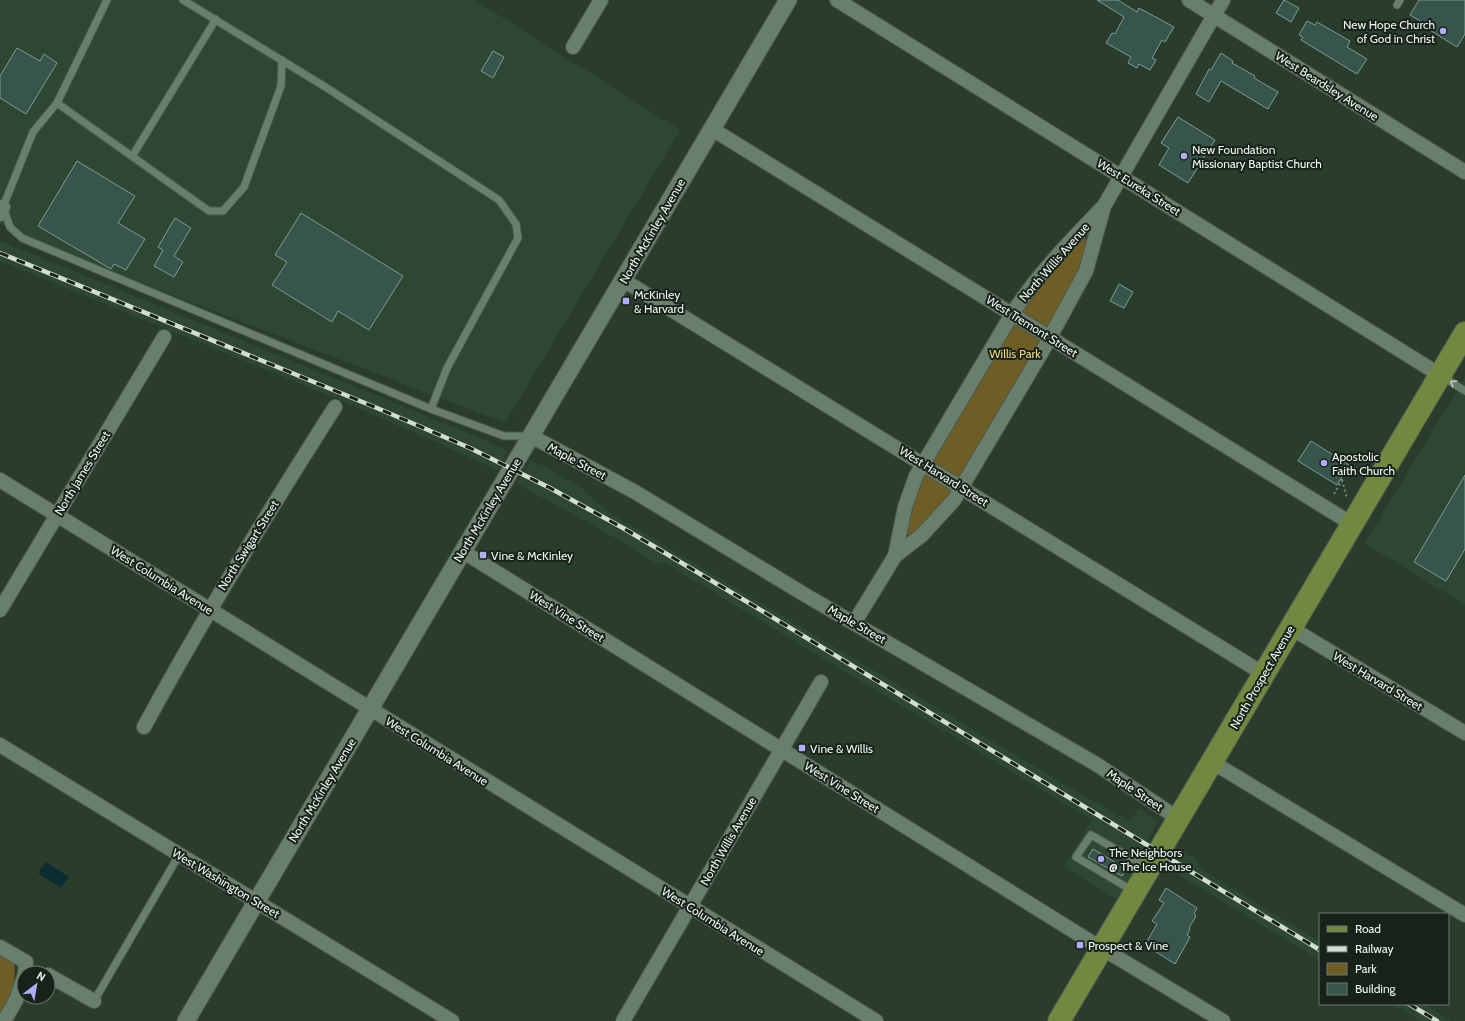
<svg xmlns="http://www.w3.org/2000/svg" width="1465" height="1021" viewBox="0 0 1465 1021" font-family="Cabin,sans-serif">
	<style>
		.built { fill: #2e4732 }
		.green { fill: #6e5e26 }
		.water { fill: #0d2e31 }
		.building { fill: #37554d; stroke: #7c9c94 }
		.lines { fill: none; stroke-linecap: round; stroke-linejoin: round }
		.service-casing { stroke: #4a5b4d; stroke-width: 9 }
		.minor-casing { stroke: #4a5b4d; stroke-width: 16 }
		.tertiary-casing { stroke: #4a5b4d; stroke-width: 19 }
		.primary-casing { stroke: #4a5b4d; stroke-width: 24 }
		.path { stroke: #78897b; stroke-width: 2; stroke-dasharray: 2 3; stroke-linecap: butt }
		.service { stroke: #697e6b; stroke-width: 7 }
		.minor { stroke: #697e6b; stroke-width: 14 }
		.tertiary { stroke: #697e6b; stroke-width: 17 }
		.primary { stroke: #728840; stroke-width: 22 }
		.rail-casing { stroke: #d1ded2; stroke-width: 4.5 }
		.rail { stroke: #19221a; stroke-width: 3; stroke-dasharray: 9; stroke-linecap: butt }
		.oneway { stroke: #becdc0 }
		.poi-dot { fill: #b2adf9; stroke: #19221a; stroke-width: 1.5 }
		.labels { text-anchor: middle; dominant-baseline: central; stroke-width: 4; stroke-linejoin: round; paint-order: stroke }
		.poi-label { font-size: 12px; fill: #ecf8ed; stroke: #19221a; text-anchor: start }
		.street-label { font-size: 12px; fill: #ecf8ed; stroke: #19221a }
		.park-label { font-size: 12px; fill: #f6d873; stroke: #19221a }
	</style>
	<rect width="100%" height="100%" fill="#2a3d2d"/>
	<g class="built">
		<polygon points="0,0 475,0 680,130 505,423 97,266 0,224"/>
		<polygon points="0,241 497,445 507,452 497,470 422,436 335,398 0,261"/>
		<polygon points="1465,377 1465,605 1365,543"/>
		<polygon points="530,460 540,466 542,464 583,489 605,510 1096,803 1130,821 1139,808 1158,822 1142,849 1147,853 1118,900 1064,867 1092,820 663,562 658,564 595,526 517,484"/>
		<polygon points="1177,846 1197,860 1199,868 1320,942 1320,960 1164,866"/>
		<polygon points="1393,1004 1423,1004 1451,1021 1421,1021"/>
	</g>
	<g class="green">
		<polygon points="1084,237 1089,242 1088,249 1068,295 946,500 912,536 908,535 906,530 907,523 918,487 940,447 1018,315 1051,271"/>
		<path d="M0,952L14,963C17,982 10,996 0,1013Z"/>
	</g>
	<polygon class="water" points="46,862 69,877 61,888 39,874 40,869"/>
	<g class="building">
		<polygon points="1097,0 1118,0 1137,12 1139,8 1174,27 1165,42 1162,40 1152,58 1156,60 1150,70 1139,64 1137,68 1128,63 1131,57 1106,43 1112,33 1115,34 1124,17"/>
		<polygon points="1284,0 1299,8 1291,22 1276,13"/>
		<polygon points="1419,0 1465,0 1465,34 1457,47 1428,29 1429,26 1410,15"/>
		<polygon points="1307,21 1315,25 1317,22 1350,41 1347,47 1367,59 1357,74 1301,40 1303,37 1299,35"/>
		<polygon points="17,48 40,61 44,54 57,63 26,114 0,98 0,76"/>
		<polygon points="493,51 504,57 493,78 481,71"/>
		<polygon points="1221,53 1233,61 1232,63 1255,76 1254,78 1278,92 1268,109 1221,81 1209,102 1196,94 1209,69 1211,70"/>
		<polygon points="1178,117 1215,140 1188,183 1159,165 1169,148 1161,143"/>
		<polygon points="77,161 135,196 118,223 145,239 126,270 114,264 111,269 38,226"/>
		<polygon points="301,213 403,276 369,330 338,311 332,322 272,285 287,262 275,255"/>
		<polygon points="175,218 191,228 174,256 183,262 174,277 154,266 163,250 158,247"/>
		<polygon points="1119,284 1133,292 1124,308 1110,301"/>
		<polygon points="1311,441 1349,465 1337,485 1298,461"/>
		<polygon points="1465,475 1465,549 1446,581 1414,562"/>
		<polygon points="1093,849 1126,869 1122,876 1088,857"/>
		<polygon points="1166,888 1197,908 1194,914 1196,916 1189,928 1190,929 1187,935 1190,937 1175,964 1153,950 1154,948 1146,943 1157,924 1152,921 1164,903 1159,900"/>
	</g>
	<g class="lines">
		<defs>
			<g id="service">
				<polyline points="107,0 57,103 33,132 3,207 10,227 22,238 431,409 504,436 531,436"/>
				<polyline points="183,0 327,88 499,200 516,224 518,238 447,368 431,409"/>
				<polyline points="1397,5 1400,0"/>
				<polyline points="57,103 209,211 223,211 244,187 281,86 282,60"/>
				<polyline points="133,155 216,19"/>
				<polyline points="1442,376 1465,391"/>
				<polyline points="1133,891 1076,857 1091,835 1147,867"/>
				<polyline points="94,1001 179,855"/>
			</g>
			<g id="minor">
				<polyline points="837,0 1440,375"/>
				<polyline points="1189,0 1465,172"/>
				<polyline points="573,47 601,0"/>
				<polyline points="712,129 1352,524"/>
				<polyline points="0,214 3,207"/>
				<polyline points="623,280 1264,674"/>
				<polyline points="531,436 635,492 807,596 1096,764 1179,819"/>
				<polyline points="0,480 876,1021"/>
				<polyline points="462,551 1083,937 1223,1021"/>
				<path d="M895,556L905,507L916,476L1012,314C1037,275 1071,240 1103,207"/>
				<polyline points="0,610 164,337"/>
				<polyline points="854,623 895,556 922,535 954,500 1043,350 1086,271 1104,206 1223,0"/>
				<polyline points="1291,628 1465,733"/>
				<path d="M144,727C203,618 268,512 335,407"/>
				<polyline points="0,745 452,1021"/>
				<polyline points="1212,762 1465,915"/>
				<polyline points="0,947 26,962 25,973"/>
				<polyline points="48,975 94,1001"/>
				<polyline points="4,1021 16,1000 24,977"/>
				<polyline points="623,1021 821,682"/>
			</g>
			<polyline id="tertiary" points="186,1021 788,0"/>
			<polyline id="primary" points="1059,1021 1465,333"/>
		</defs>
		<use href="#service" class="service-casing"/>
		<use href="#minor" class="minor-casing"/>
		<use href="#tertiary" class="tertiary-casing"/>
		<use href="#primary" class="primary-casing"/>
		<g class="path">
			<polyline points="1342,480 1347,498"/>
			<polyline points="1334,494 1346,473 1362,472"/>
		</g>
		<use href="#service" class="service"/>
		<use href="#minor" class="minor"/>
		<use href="#tertiary" class="tertiary"/>
		<use href="#primary" class="primary"/>
		<defs>
			<g id="rail">
				<polyline points="0,253 377,408 470,448 550,488 623,528 749,603 1320,950"/>
				<polyline points="1409,1004 1437,1021"/>
			</g>
		</defs>
		<use href="#rail" class="rail-casing"/>
		<use href="#rail" class="rail"/>
	</g>
	<defs><path id="oneway-chevron" d="M-2-3.5L2.5 0L-2 3.5" fill="none" stroke-width="1.6" stroke-linecap="round" stroke-linejoin="round"/></defs>
	<use class="oneway" href="#oneway-chevron" transform="translate(1453 383) rotate(-147)"/>
	<g class="poi-dot">
		<circle cx="1443" cy="31" r="4"/>
		<circle cx="1184" cy="156" r="4"/>
		<rect x="622" y="297" width="8" height="8" rx="2"/>
		<circle cx="1324" cy="463" r="4"/>
		<rect x="479" y="551" width="8" height="8" rx="2"/>
		<rect x="798" y="744" width="8" height="8" rx="2"/>
		<circle cx="1101" cy="859" r="4"/>
		<rect x="1076" y="941" width="8" height="8" rx="2"/>
	</g>
	<g class="labels">
		<g class="poi-label">
			<text x="1435" y="24" text-anchor="end">New Hope Church<tspan x="1435" dy="14">of God in Christ</tspan></text>
			<text x="1192" y="149">New Foundation<tspan x="1192" dy="14">Missionary Baptist Church</tspan></text>
			<text x="634" y="294">McKinley<tspan x="634" dy="14">&amp; Harvard</tspan></text>
			<text x="1332" y="456">Apostolic<tspan x="1332" dy="14">Faith Church</tspan></text>
			<text x="491" y="555">Vine &amp; McKinley</text>
			<text x="810" y="748">Vine &amp; Willis</text>
			<text x="1109" y="852">The Neighbors<tspan x="1109" dy="14">@ The Ice House</tspan></text>
			<text x="1088" y="945">Prospect &amp; Vine</text>
		</g>
		<g class="street-label">
			<text transform="translate(1327 86) rotate(32)">West Beardsley Avenue</text>
			<text transform="translate(1139 187) rotate(32)">West Eureka Street</text>
			<text transform="translate(652 231) rotate(-60)">North McKinley Avenue</text>
			<text transform="translate(1054 262) rotate(-49)">North Willis Avenue</text>
			<text transform="translate(1032 326) rotate(32)">West Tremont Street</text>
			<text transform="translate(577 461) rotate(28)">Maple Street</text>
			<text transform="translate(82 473) rotate(-59)">North James Street</text>
			<text transform="translate(944 476) rotate(32)">West Harvard Street</text>
			<text transform="translate(487 510) rotate(-59)">North McKinley Avenue</text>
			<text transform="translate(248 545) rotate(-58)">North Swigart Street</text>
			<text transform="translate(162 580) rotate(32)">West Columbia Avenue</text>
			<text transform="translate(567 616) rotate(32)">West Vine Street</text>
			<text transform="translate(857 624) rotate(30)">Maple Street</text>
			<text transform="translate(1262 677) rotate(-60)">North Prospect Avenue</text>
			<text transform="translate(1378 681) rotate(31)">West Harvard Street</text>
			<text transform="translate(437 751) rotate(32)">West Columbia Avenue</text>
			<text transform="translate(842 787) rotate(32)">West Vine Street</text>
			<text transform="translate(322 790) rotate(-59)">North McKinley Avenue</text>
			<text transform="translate(1135 790) rotate(34)">Maple Street</text>
			<text transform="translate(728 841) rotate(-60)">North Willis Avenue</text>
			<text transform="translate(226 883) rotate(31)">West Washington Street</text>
			<text transform="translate(713 921) rotate(32)">West Columbia Avenue</text>
		</g>
		<g class="park-label">
			<text x="1015" y="353">Willis Park</text>
		</g>
	</g>
	<rect x="1319" y="913" width="130" height="92" fill="#19221a" stroke="#6d786e"/>
	<rect x="1327" y="926" width="20" height="6" fill="#728840" stroke="#6d786e"/>
	<text x="1355" y="933" font-size="12" fill="#ecf8ed">Road</text>
	<rect x="1327" y="946" width="20" height="6" fill="#d1ded2" stroke="#6d786e"/>
	<text x="1355" y="953" font-size="12" fill="#ecf8ed">Railway</text>
	<rect x="1327" y="963" width="20" height="12" fill="#6e5e26" stroke="#6d786e"/>
	<text x="1355" y="973" font-size="12" fill="#ecf8ed">Park</text>
	<rect x="1327" y="983" width="20" height="12" fill="#37554d" stroke="#6d786e"/>
	<text x="1355" y="993" font-size="12" fill="#ecf8ed">Building</text>
	<g transform="translate(36 985) rotate(31)"><circle r="19" fill="#19221a" stroke="#6d786e"/>
	<path d="M0-3L7 15L0 10L-7 15Z" fill="#b2adf9"/>
	<text y="-6" font-size="11" font-weight="bold" text-anchor="middle" fill="#ecf8ed">N</text>
	</g>
</svg>
